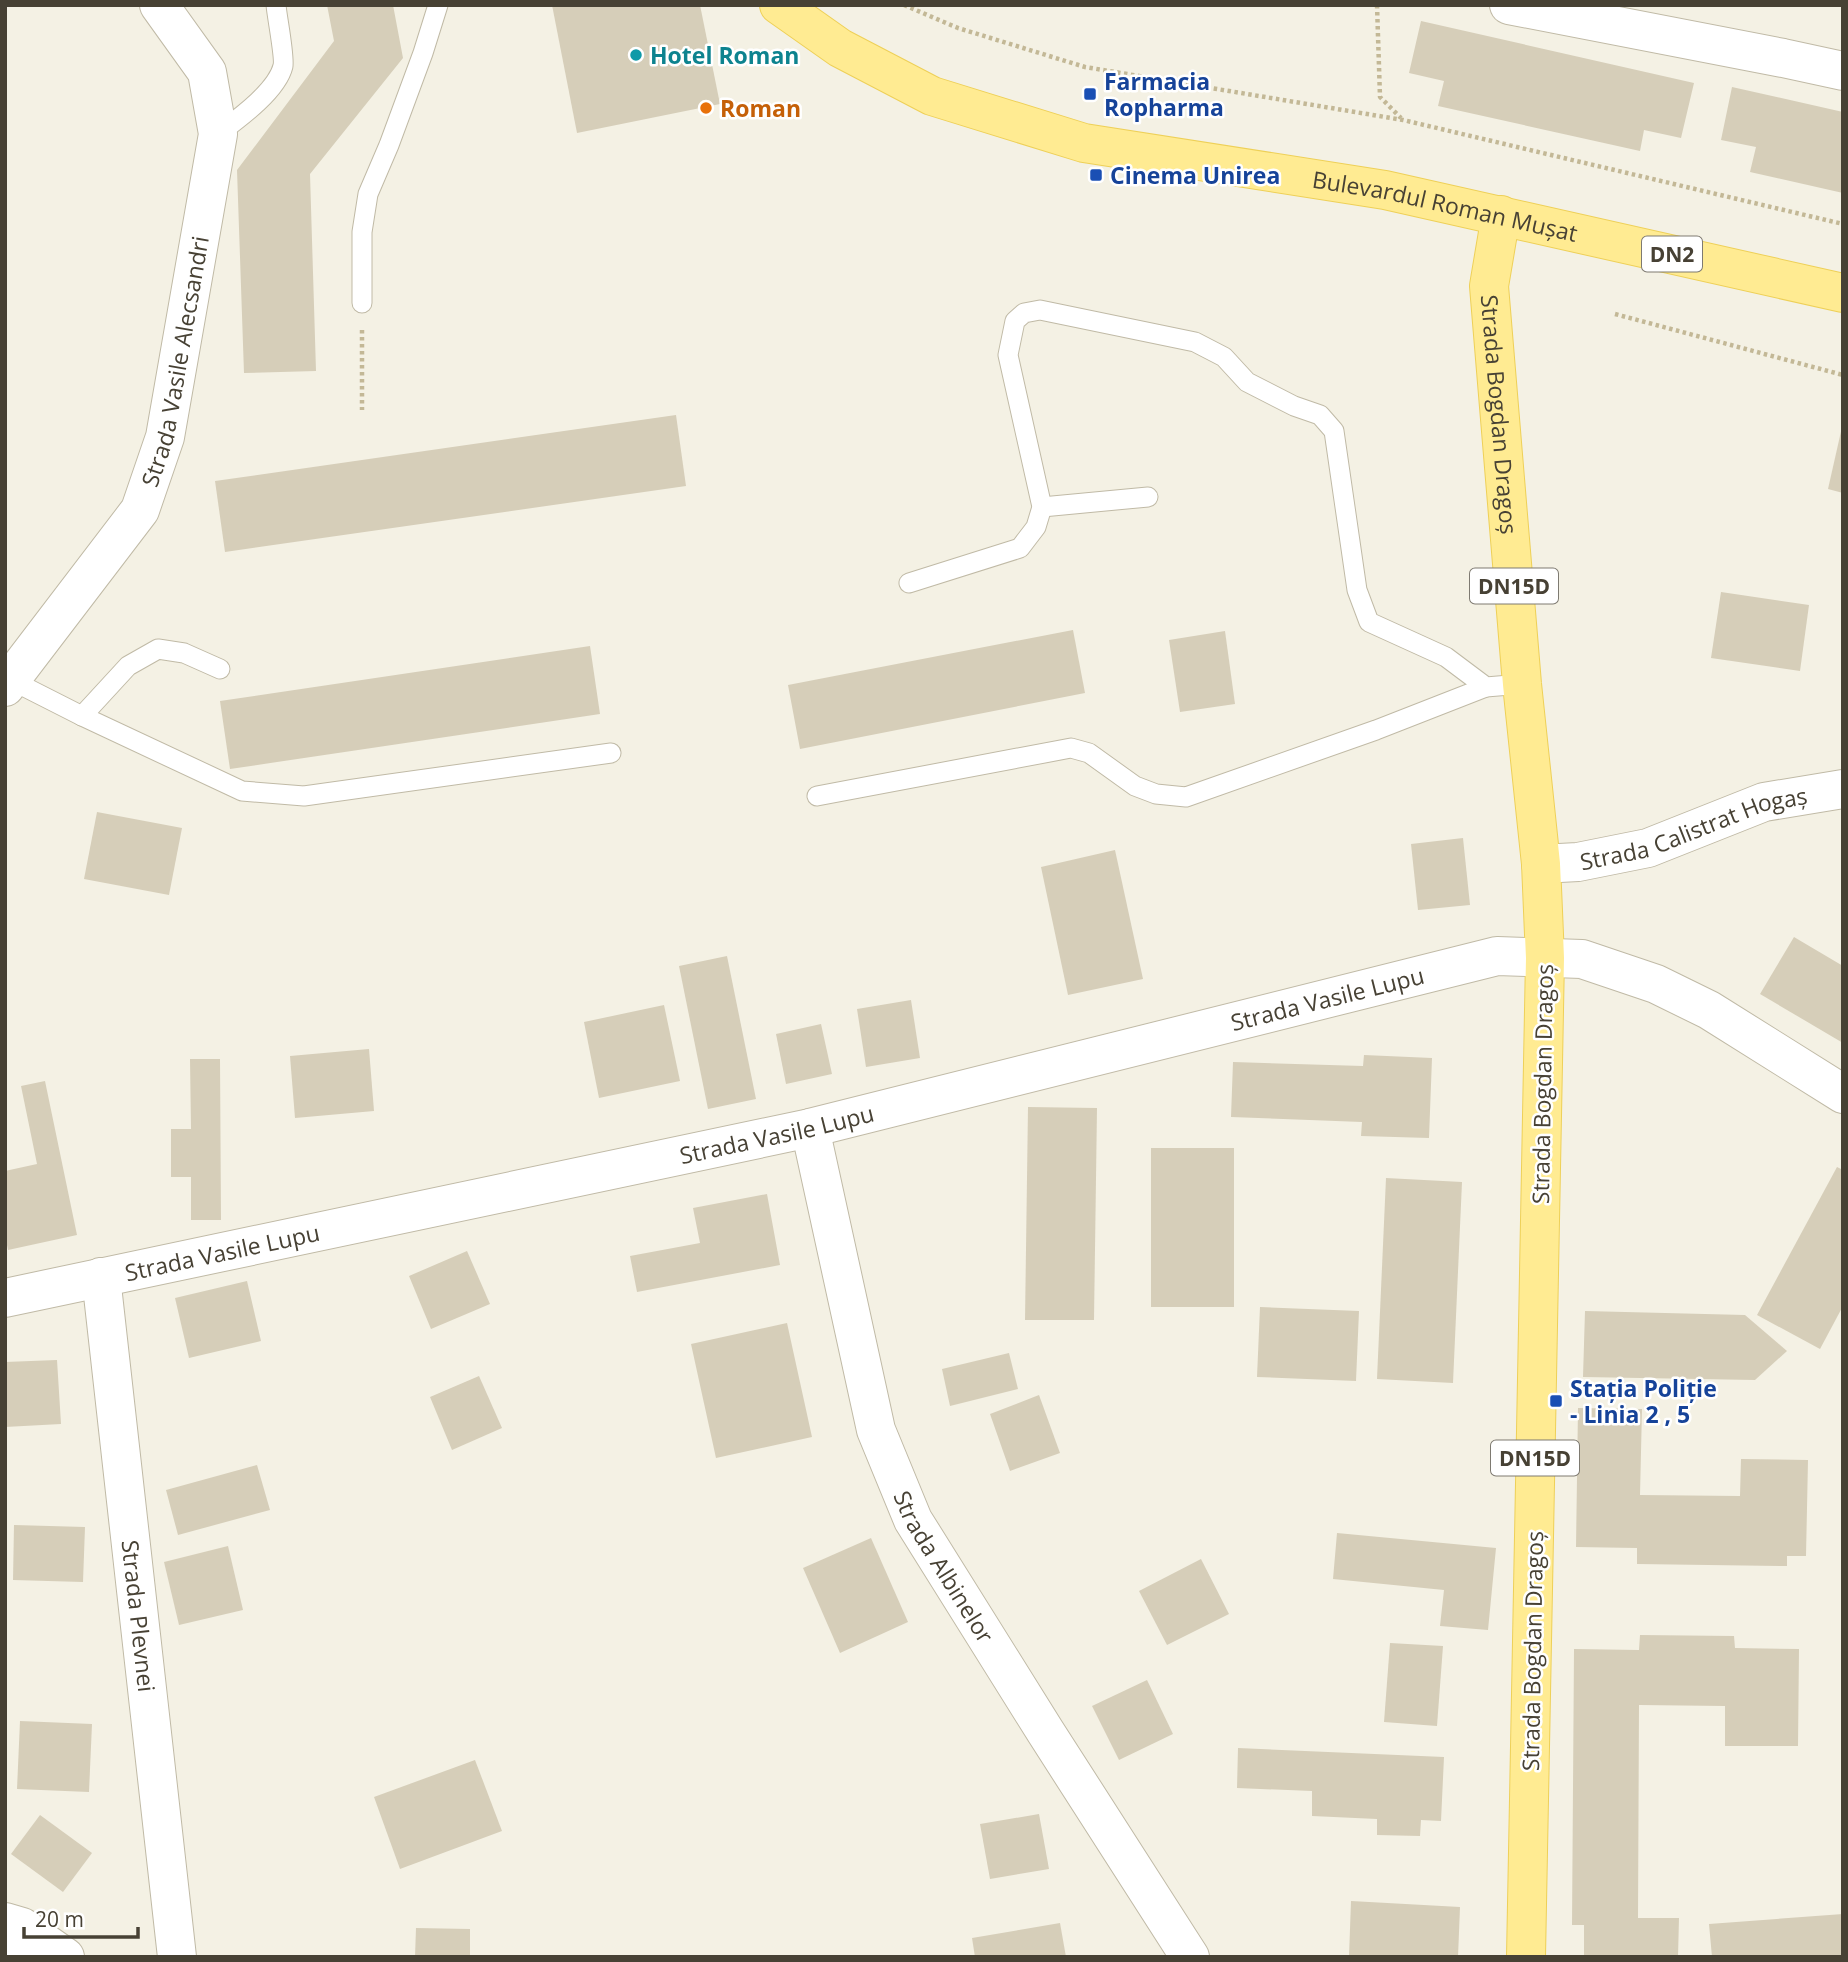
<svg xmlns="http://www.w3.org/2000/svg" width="1848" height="1962" viewBox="0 0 1848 1962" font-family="'Open Sans',sans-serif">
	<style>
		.building { fill: #d6ceb9 }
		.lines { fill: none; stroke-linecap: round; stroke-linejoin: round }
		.lane-casing { stroke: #c0baa6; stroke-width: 21 }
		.street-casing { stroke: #c0baa6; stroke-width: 40 }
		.primary-casing { stroke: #eed058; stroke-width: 40 }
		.path { stroke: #c3b896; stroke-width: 4.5; stroke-dasharray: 3.5 3.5; stroke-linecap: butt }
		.lane { stroke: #fff; stroke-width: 19 }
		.street { stroke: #fff; stroke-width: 38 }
		.primary { stroke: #ffeb92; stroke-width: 38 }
		.culture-dot { fill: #0f9aa8; stroke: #fff; stroke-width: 2.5 }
		.transit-dot { fill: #1a4fb4; stroke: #fff; stroke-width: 2.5 }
		.food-dot { fill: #e8710a; stroke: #fff; stroke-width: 2.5 }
		.labels { text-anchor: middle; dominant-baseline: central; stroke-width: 5; stroke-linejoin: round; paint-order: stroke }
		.shield { fill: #fff; stroke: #7e7a71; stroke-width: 2 }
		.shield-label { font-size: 21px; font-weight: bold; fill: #474134 }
		.culture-label { font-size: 23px; font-weight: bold; fill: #0d838f; stroke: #fff; text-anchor: start }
		.transit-label { font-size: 23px; font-weight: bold; fill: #164399; stroke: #fff; text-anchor: start }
		.food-label { font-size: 23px; font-weight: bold; fill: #c56008; stroke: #fff; text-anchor: start }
		.street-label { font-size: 23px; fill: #474134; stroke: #fff }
	</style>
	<rect width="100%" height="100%" fill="#f4f1e4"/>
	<g class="building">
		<polygon points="327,5 393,5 403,58 310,174 316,371 244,373 237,170 334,41"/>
		<polygon points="552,5 700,5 720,104 577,133"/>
		<polygon points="1421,21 1694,83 1681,138 1644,130 1640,151 1438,106 1444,81 1409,73"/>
		<polygon points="1732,87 1843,112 1843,193 1750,172 1756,147 1721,140"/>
		<polygon points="676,415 686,486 225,552 215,481"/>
		<polygon points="1842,427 1843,427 1843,493 1828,489"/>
		<polygon points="1721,592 1809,605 1800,671 1711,658"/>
		<polygon points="1073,630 1085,693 800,749 788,685"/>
		<polygon points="1225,631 1235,704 1180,712 1169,640"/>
		<polygon points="590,646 600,714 230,769 220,701"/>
		<polygon points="97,812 182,828 169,895 84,879"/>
		<polygon points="1463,838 1470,905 1418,910 1411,844"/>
		<polygon points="1115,850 1143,979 1068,995 1041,867"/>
		<polygon points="1794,937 1843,966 1843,1043 1760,994"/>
		<polygon points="727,956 756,1099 708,1109 679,966"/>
		<polygon points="911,1000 920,1058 866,1067 857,1009"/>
		<polygon points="664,1005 680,1081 599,1098 584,1022"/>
		<polygon points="821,1024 832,1074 786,1084 776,1034"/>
		<polygon points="369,1049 374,1111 295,1118 290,1056"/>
		<polygon points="1364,1055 1432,1058 1429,1138 1361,1136 1362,1122 1231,1117 1233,1062 1363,1066"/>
		<polygon points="190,1059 220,1059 221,1220 191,1220 191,1177 171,1177 171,1129 191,1129"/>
		<polygon points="45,1081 77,1235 8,1250 5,1235 5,1171 37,1164 21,1086"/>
		<polygon points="1028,1107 1097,1108 1094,1320 1025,1320"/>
		<rect x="1151" y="1148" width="83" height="159"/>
		<polygon points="1837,1167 1843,1170 1843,1306 1820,1349 1757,1315"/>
		<polygon points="1386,1178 1462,1182 1453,1383 1377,1379"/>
		<polygon points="767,1194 780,1265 637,1292 630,1256 700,1243 693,1208"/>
		<polygon points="467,1251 490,1304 431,1329 409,1276"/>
		<polygon points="247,1281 261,1341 189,1358 175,1298"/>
		<polygon points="1260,1307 1359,1311 1356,1381 1257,1377"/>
		<polygon points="1585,1311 1745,1315 1787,1351 1755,1380 1583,1377"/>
		<polygon points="787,1323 812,1437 716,1458 691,1344"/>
		<polygon points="1009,1353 1018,1389 950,1406 942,1369"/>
		<polygon points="57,1360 61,1424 5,1427 5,1362"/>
		<polygon points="479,1376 502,1428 452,1450 430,1397"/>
		<polygon points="1039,1395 1060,1453 1010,1471 990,1414"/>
		<polygon points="1578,1408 1642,1409 1640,1495 1740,1496 1741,1459 1808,1460 1806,1556 1787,1556 1787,1566 1637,1564 1637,1548 1576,1547"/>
		<polygon points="257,1465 270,1510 178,1535 166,1490"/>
		<polygon points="14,1525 85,1527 83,1582 13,1580"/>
		<polygon points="1337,1533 1496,1548 1488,1630 1440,1626 1444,1590 1333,1579"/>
		<polygon points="871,1538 908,1622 840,1653 803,1568"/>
		<polygon points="228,1546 243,1610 179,1625 164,1562"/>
		<polygon points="1201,1559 1229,1614 1167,1645 1139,1591"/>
		<polygon points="1640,1635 1734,1636 1735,1648 1799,1649 1798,1746 1725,1746 1725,1706 1639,1705 1638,1918 1679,1918 1678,1957 1584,1957 1584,1925 1572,1925 1574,1649 1639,1650"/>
		<polygon points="1390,1643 1443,1646 1437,1726 1384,1722"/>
		<polygon points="1147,1680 1173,1734 1119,1760 1092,1706"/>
		<polygon points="20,1721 92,1724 89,1792 17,1789"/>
		<polygon points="1238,1748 1444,1757 1441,1821 1421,1820 1420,1836 1377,1835 1377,1819 1312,1816 1312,1791 1237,1788"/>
		<polygon points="475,1760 502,1831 400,1869 374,1797"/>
		<polygon points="1039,1814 1049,1869 990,1879 980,1824"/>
		<polygon points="40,1815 92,1853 63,1892 11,1854"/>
		<polygon points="1351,1901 1460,1907 1458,1957 1349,1957"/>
		<polygon points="1843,1914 1843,1957 1712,1957 1709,1924"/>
		<polygon points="1060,1923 1066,1957 975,1957 972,1938"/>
		<polygon points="416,1928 470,1929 470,1957 415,1957"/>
	</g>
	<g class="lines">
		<defs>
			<g id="lane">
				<path d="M218,134C238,119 277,91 283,66C285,57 277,17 276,5"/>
				<polyline points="362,303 362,232 368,194 389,145 423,53 438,5"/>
				<polyline points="1042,507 1148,497"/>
				<polyline points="909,583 1020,548 1036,527 1042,507 1008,355 1015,321 1024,313 1040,310 1195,342 1224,357 1247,382 1294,406 1320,415 1334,431 1357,590 1369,622 1446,657 1486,687 1522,684"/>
				<polyline points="11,680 82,716 242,791 304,796 611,753"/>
				<polyline points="82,716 128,666 158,649 184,653 220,669"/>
				<polyline points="817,796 1071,748 1089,753 1135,786 1156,794 1186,797 1376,730 1486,687"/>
			</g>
			<g id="street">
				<polyline points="1509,5 1783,58 1843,71"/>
				<path id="s1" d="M5,687L140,510L165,437L218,134L207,72L159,5"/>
				<path id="s2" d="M1541,864L1578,862L1648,848L1764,802L1843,789"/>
				<path id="s3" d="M810,1128L876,1430L913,1520L1045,1731L1190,1957"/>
				<path id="s4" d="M101,1277L177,1957"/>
				<path id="s5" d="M5,1298L810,1128L1497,956L1582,959L1656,984L1709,1010L1843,1094"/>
				<polyline points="5,1922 22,1927 65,1957"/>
				<polyline points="5,1946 13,1957"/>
			</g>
			<g id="primary">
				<path id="s6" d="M779,5L840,48L932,96L1084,143L1385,190L1843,293"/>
				<path id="s7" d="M1501,215L1489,286L1522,684L1541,864L1545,958L1526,1957"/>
			</g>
		</defs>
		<use href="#lane" class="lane-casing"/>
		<use href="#street" class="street-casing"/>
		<use href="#primary" class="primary-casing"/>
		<g class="path">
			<polyline points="904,5 958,28 1085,67 1403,120 1843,224"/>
			<polyline points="1377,5 1380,97 1401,118"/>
			<polyline points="1615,314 1843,375"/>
			<polyline points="362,330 362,410"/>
		</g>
		<use href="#lane" class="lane"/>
		<use href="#street" class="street"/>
		<use href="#primary" class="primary"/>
	</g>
	<circle class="culture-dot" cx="636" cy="55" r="7"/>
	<g class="transit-dot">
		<rect x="1083" y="87" width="14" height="14" rx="3.5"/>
		<rect x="1089" y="168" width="14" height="14" rx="3.5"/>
		<rect x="1549" y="1394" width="14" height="14" rx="3.5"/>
	</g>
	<circle class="food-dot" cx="706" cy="108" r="7"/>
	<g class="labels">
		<g class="shield">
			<rect x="1642" y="236.5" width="60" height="35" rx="5"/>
			<rect x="1470" y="568.5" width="88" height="35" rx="5"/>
			<rect x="1491" y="1440.5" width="88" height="35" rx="5"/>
		</g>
		<g class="shield-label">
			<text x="1672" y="254">DN2</text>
			<text x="1514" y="586">DN15D</text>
			<text x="1535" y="1458">DN15D</text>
		</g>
		<g class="culture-label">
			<text x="650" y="55">Hotel Roman</text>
		</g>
		<g class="transit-label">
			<text x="1104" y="81">Farmacia<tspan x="1104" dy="26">Ropharma</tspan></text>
			<text x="1110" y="175">Cinema Unirea</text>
			<text x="1570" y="1388">Stația Poliție<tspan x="1570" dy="26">- Linia 2 , 5</tspan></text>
		</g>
		<g class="food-label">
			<text x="720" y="108">Roman</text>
		</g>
		<g class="street-label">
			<text stroke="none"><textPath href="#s6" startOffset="704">Bulevardul Roman Mușat</textPath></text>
			<text stroke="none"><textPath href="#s1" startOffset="376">Strada Vasile Alecsandri</textPath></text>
			<text stroke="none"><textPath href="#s7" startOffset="201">Strada Bogdan Dragoș</textPath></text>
			<text stroke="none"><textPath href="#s2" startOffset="158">Strada Calistrat Hogaș</textPath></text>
			<text stroke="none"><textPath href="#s5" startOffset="1356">Strada Vasile Lupu</textPath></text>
			<text transform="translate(1542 1084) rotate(-89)">Strada Bogdan Dragoș</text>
			<text stroke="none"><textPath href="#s5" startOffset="789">Strada Vasile Lupu</textPath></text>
			<text stroke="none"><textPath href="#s5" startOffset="222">Strada Vasile Lupu</textPath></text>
			<text stroke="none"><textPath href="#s3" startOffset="462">Strada Albinelor</textPath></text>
			<text stroke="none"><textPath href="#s4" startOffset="341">Strada Plevnei</textPath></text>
			<text transform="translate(1532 1651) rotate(-89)">Strada Bogdan Dragoș</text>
		</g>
	</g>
	<rect width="1848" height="1962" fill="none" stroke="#474134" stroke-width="14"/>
	<path d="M24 1927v10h114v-10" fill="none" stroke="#474134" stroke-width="3.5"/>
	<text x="35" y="1927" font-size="21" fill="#474134" stroke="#ffffff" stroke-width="5" paint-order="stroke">20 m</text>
</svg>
